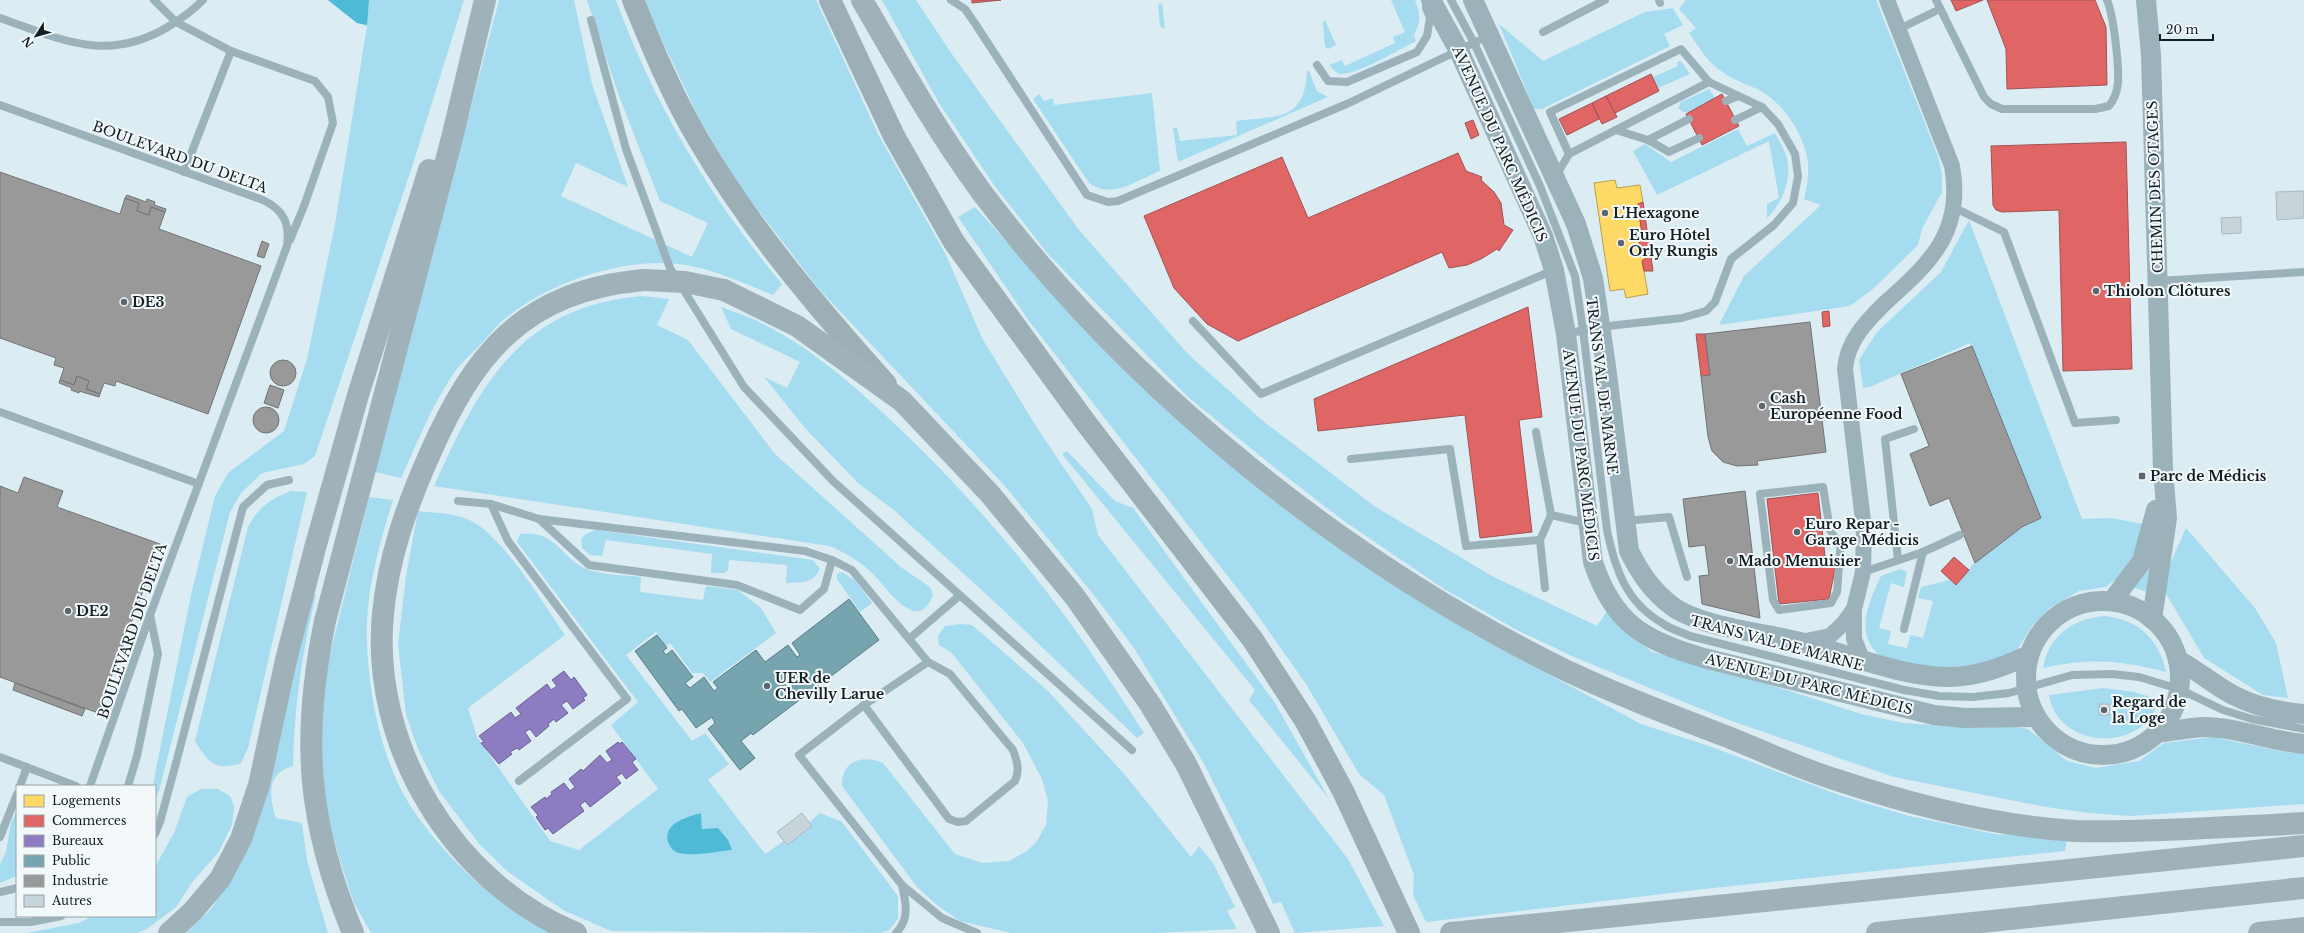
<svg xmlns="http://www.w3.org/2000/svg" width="2304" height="933" viewBox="0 0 2304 933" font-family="'Libre Baskerville',serif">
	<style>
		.green { fill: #a6dcef; fill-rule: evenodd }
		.water { fill: #4ebad6 }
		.homes { fill: #ffd966; stroke: #b8a152 }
		.shops { fill: #e06666; stroke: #a35152 }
		.offices { fill: #8e7cc3; stroke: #696093 }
		.public { fill: #76a5af; stroke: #597d85 }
		.industry { fill: #999; stroke: #717476 }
		.building { fill: #c7d4d9; stroke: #abb8be }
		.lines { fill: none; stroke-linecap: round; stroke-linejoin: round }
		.service { stroke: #9cb2ba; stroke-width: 8 }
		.minor { stroke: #9cb2ba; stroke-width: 16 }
		.tertiary { stroke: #9cb2ba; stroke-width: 20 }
		.trunk { stroke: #9cafb6; stroke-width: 22 }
		.motorway { stroke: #a0b2b9; stroke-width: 22 }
		.motorway-bridge { stroke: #a0b2b9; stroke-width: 22 }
		.poi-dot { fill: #5a676c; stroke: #f3f9fb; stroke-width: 1.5 }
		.labels { text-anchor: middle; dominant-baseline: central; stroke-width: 4; stroke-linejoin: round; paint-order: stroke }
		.street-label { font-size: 14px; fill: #141f24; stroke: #f3f9fb }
		.poi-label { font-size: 14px; font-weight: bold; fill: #141f24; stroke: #f3f9fb; text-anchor: start }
	</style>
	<rect width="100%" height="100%" fill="#dbecf3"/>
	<g class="green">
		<polygon points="328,0 464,0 412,167 315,456 304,464 262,473 241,493 230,512 159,791 155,798 153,786 157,764 191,595 215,496 228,473 284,431 307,359 335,224 367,26 357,23"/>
		<path d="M499,0H574L592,84L628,187L576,163L561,196L692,257L708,223L660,201L619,96L587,0H616C654,105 711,199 782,284L773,295C738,281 701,263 663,263C609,262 542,286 501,322C493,330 485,340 477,348C469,356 460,364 454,373C432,405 417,443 401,478L375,472Z"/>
		<polygon points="643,0 816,0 878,134 946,255 982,338 1039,431 1092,509 1098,535 1348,859 1384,926 1295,933 1281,902 1273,904 1263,881 1203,762 1134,648 1093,594 1005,486 819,289 738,184 699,118"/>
		<polygon points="882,0 916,0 949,50 1079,230 1188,354 1263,421 1374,506 1492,576 1597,626 1607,611 1632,636 1652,652 1734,673 1861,714 1903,723 1980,728 2007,726 2028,729 2067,761 2096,768 2139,761 2164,743 2213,737 2285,752 2304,754 2304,804 2131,816 2089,813 2046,807 1894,777 1726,719 1574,657 1519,631 1444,589 1344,521 1275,468 1188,397 1048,254 994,185 939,103"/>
		<path d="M1391,0H1415C1421,15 1421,21 1414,35L1416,41C1400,49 1358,74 1342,74C1336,74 1333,69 1329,65L1342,60L1345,66L1395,43L1393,37L1405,32Z"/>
		<path d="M1686,0H1876L1938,156L1942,174V192L1922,229L1918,245L1873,289L1850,306L1719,325L1744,276L1821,205L1804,199C1807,187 1809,174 1808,162C1804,137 1788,110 1767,95C1753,85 1735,82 1721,71C1707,62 1699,47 1689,33L1696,28L1679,9Z"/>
		<polygon points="1162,3 1165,29 1160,26 1158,5"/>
		<polygon points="1673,8 1683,25 1664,34 1670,46 1542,109 1534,109 1499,24 1543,61 1645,12"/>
		<polygon points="1325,20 1336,45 1328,49 1325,46 1323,23"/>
		<polygon points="1681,61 1690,74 1658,88 1653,77 1678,66 1677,62"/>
		<path d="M1307,71H1309L1317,91L1328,97L1178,162L1173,128H1177L1180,141L1237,135L1236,121C1276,116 1305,122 1307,71Z"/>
		<polygon points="1709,89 1715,98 1689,112 1683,112 1678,108 1681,102"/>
		<path d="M1152,93L1160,171C1136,180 1113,200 1089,183L1033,99L1039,94L1044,101L1053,98L1054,105Z"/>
		<path d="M1738,129L1747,146L1775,133C1779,141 1785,150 1787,158C1792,180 1782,204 1767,218V204L1779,198L1769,141L1657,195L1633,151L1645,144L1671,162Z"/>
		<polygon points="975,207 1088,331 1379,574 1473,634 1641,724 1712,747 1839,795 1909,816 1995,834 2067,839 2065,851 1713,888 1426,922 1413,895 1414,875 1384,795 1359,774 1306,684 1251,606 1029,321 958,217"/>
		<path d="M1969,220L2082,519L2111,518L2143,524L2135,553L2122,574L2106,587L2079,591L2050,608L2032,626L2014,655L2002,663L1930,669L1879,655C1854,632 1869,602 1881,576L1901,569L1907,572L1904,587L1891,583L1879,628L1891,631L1888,644L1907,648L1910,635L1923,638L1933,601L1918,598L1921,587L1950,580L1956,585C1963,578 1968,570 1974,563C1992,543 2018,530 2041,518L1970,343L1870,387L1863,388L1859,360L1877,332L1941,272Z"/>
		<path d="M642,296L669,299L657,325L688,340L775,454L902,568L930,587L933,595C917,638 885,584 869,570C856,559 844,552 829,546L434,486C479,386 520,306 642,296Z"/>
		<path d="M721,307C734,312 749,316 761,323C812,348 856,387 897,426C965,491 1029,564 1083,641C1104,671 1124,702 1144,733L1137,738L999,606L895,511L858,483L805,428L764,377L787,388L800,362L731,329Z"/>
		<polygon points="1067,451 1115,501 1133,508 1275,703 1329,799 1249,700 1255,690 1062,454"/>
		<path d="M291,491L307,492L248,748L241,763C215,772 208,762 195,741L248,527C258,508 271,498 291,491Z"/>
		<path d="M369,497L393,500C381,539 369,580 367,621C365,674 378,750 405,797C421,825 445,852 468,874C493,897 520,919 551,933H371L354,903L339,857L329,821L319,756L325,674Z"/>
		<path d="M418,511C434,513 453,513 467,519C499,530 545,606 565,635L468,708L477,737L550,841L579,850L658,789L611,725L638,702L517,542L520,534C557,529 561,560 589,570C605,575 625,575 641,577L640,592L703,600L706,586L738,590L761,608L776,633L710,682L703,673H692L670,643L666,646L656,632L626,655L692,741L705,733L729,764L708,780L765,854L784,841L787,845L812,826L810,822L820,813L842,822L898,896V919L888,931L880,933L611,931L563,910L507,871L480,845L439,791L418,749L406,715L398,644L406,576ZM701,813L702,829L682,819Z"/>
		<polygon points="2186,528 2255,608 2276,643 2288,698 2263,695 2204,658 2164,590 2166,573"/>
		<path d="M596,530L813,560L820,569C813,584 801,582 786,583L787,565L729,560L728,570L724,573H711L712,554L606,540L602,556L590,555L582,548L581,539L586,534Z"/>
		<polygon points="2150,562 2147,592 2130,586"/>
		<polygon points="842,572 856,581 872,603 860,612 837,579 837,574"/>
		<path d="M309,593L316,595C302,651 294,708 293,766C266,773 269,797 276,818L302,823L307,861L328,933H186L211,909L241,862Z"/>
		<path d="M2104,616C2138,619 2159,639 2166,672C2119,660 2091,658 2043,668C2049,636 2072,619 2104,616Z"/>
		<path d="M961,624L972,625L1047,690L1126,776L1191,857L1199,846L1213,863L1235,907L1227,911L1237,929L1155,933H1011L960,921L937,905L917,887L842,786C841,761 862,754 883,763L955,854L983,863L1009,861L1027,851L1037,841L1046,825L1048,801L1042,779L1023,743L951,652L939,645L938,636L945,626Z"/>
		<path d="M2103,688L2134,692L2161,700C2155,712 2148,723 2136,730C2104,749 2055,735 2049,695Z"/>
		<polygon points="201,789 218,789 230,796 234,806 232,825 218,853 193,881 176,907 147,929 137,933 27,933 79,923 93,916 155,916 155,867 174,833 187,797"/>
		<polygon points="17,811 17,876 0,883 0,864 6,852 11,822"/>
	</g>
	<g class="water">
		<polygon points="328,0 369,0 367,25 357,23"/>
		<path d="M701,813L702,829L718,828L728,840L732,850C716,851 695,857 679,853C674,852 670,847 668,842C663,823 687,817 701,813Z"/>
	</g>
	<polygon class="homes" points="1615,180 1617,188 1640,185 1643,202 1638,204 1642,235 1638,236 1640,250 1643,249 1648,256 1642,261 1648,294 1626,298 1624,289 1610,291 1594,183"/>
	<g class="shops">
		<polygon points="972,0 1001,0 972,3"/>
		<polygon points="1951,0 1983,0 1956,11"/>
		<polygon points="1987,0 2095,0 2106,27 2107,85 2007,89 2006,49"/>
		<polygon points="1651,74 1659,91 1615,113 1606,96"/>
		<polygon points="1722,94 1739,126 1702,145 1686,114"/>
		<polygon points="1606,96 1617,117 1602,124 1592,103"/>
		<polygon points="1592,103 1599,119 1567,135 1559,119"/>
		<polygon points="1473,120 1479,135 1471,139 1465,123"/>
		<polygon points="2126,142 2132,369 2063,371 2059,210 2002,212 1996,210 1993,205 1991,146"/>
		<polygon points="1458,153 1466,171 1482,177 1481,180 1494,192 1501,203 1504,225 1513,230 1499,251 1497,249 1481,259 1467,265 1449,268 1442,252 1238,341 1207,324 1174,288 1144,216 1282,157 1308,218"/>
		<polygon points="1643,202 1653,271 1644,271 1642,261 1648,256 1643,249 1640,250 1638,236 1642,235 1638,204"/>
		<polygon points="1528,307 1542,417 1519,420 1532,532 1480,538 1465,415 1318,431 1314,399"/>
		<polygon points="1829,311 1830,326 1823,327 1822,312"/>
		<polygon points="1696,334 1705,334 1710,375 1701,376"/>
		<polygon points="1818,493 1826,565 1836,564 1829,599 1779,604 1767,499"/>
		<polygon points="1954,557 1969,570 1956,585 1941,571"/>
	</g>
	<g class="offices">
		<polygon points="564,671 571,680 574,677 587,695 583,698 585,700 573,709 567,701 561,705 568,713 556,722 554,719 548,724 549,726 536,737 530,729 525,732 531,741 519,750 517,748 510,752 512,754 499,764 481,743 484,742 479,736 511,712 515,718 521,714 516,708 547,684 551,690 557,686 552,680"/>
		<polygon points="618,742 619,744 622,742 636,759 632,762 638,770 626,779 622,773 616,777 621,783 590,807 585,801 580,805 584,811 553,834 548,828 545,830 536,817 538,815 531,807 545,797 546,799 552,794 551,792 564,783 570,791 575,787 569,779 581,769 583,771 600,755 607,763 612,760 606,751"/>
	</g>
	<polygon class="public" points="849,599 879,640 753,735 751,733 741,741 755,758 740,770 708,729 715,723 712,717 696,728 682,709 679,711 635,651 657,635 667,648 663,651 666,655 672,650 693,677 685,683 690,688 704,677 714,691 718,688 713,682 756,650 765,662 788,645 797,657 800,655 792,643"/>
	<g class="industry">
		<polygon points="0,172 120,214 125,198 139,203 137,211 149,215 151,207 165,212 159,229 261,266 208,414 116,381 115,386 104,383 100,394 86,389 89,381 77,376 74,385 60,380 64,368 54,365 56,358 0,338"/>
		<polygon points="127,195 146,202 147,199 155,202 154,205 166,209 165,212 151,207 149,215 137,211 139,203 125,198"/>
		<polygon points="262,241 269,244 264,258 257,256"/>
		<polygon points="1810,322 1826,452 1757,461 1758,465 1737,466 1723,462 1712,451 1708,437 1701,376 1710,375 1705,334"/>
		<polygon points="1972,346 2041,518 2022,527 1975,563 1949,498 1930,506 1910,454 1929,446 1901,374"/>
		<circle cx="283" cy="373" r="13"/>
		<polygon points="77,376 89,381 86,389 100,394 99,397 79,391 79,393 71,390 72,388 59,383 60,380 74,385"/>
		<polygon points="270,385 284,390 278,408 264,403"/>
		<circle cx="266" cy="420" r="13"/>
		<polygon points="24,477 63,491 57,507 160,544 98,713 0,677 0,486 18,493"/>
		<polygon points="1745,491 1760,618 1702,604 1699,576 1709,575 1705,545 1689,547 1683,499"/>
		<polygon points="15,683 85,709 82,716 13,690"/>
	</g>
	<g class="building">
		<polygon points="2304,191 2304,218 2277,220 2276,192"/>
		<polygon points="2241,217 2241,233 2222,234 2221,218"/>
		<rect x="2099" y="704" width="11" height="11"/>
		<polygon points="802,813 812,826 787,845 777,832"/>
	</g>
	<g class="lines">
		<g class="service">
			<polyline points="154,0 176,22 231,51 315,81 328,97 333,123 304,206 290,240"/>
			<polyline points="951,0 965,9 976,25 1087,195 1108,202 1118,201 1349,103 1478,41"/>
			<path d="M1451,0L1474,43L1540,186L1575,276L1583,330L1607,530C1615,569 1626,602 1662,623C1670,629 1681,632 1690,636L1904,690L1939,696L1973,697L2009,693L2072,675L2112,674L2139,677L2179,689L2223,710L2252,719L2304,729"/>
			<polyline points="1659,0 1660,3"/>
			<path d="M1936,0L1984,97L1991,104L2002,109H2095L2109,106C2114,100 2117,92 2118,83C2119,65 2114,17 2107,0"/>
			<path d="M0,18C60,39 106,63 166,28C180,20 192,11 203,0"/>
			<polyline points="591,20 626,149 670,268 744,387 833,481 1132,750"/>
			<polyline points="1899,29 1940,9"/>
			<polyline points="1543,32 1605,0"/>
			<polyline points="1317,65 1328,81 1347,82 1417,52 1427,36 1430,18 1426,8"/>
			<polyline points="1726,101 1738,96"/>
			<path d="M0,105L263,200C284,210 290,224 287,246L150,615L90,786"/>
			<polyline points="1735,120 1762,107"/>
			<polyline points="1616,130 1648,140 1669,152 1699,138"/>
			<polyline points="1648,140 1689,119"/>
			<polyline points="1569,154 1550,112 1681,49 1709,82"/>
			<polyline points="184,172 231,51"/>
			<polyline points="1556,176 1569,154 1709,82 1762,107 1778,124 1795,154 1798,176 1793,203 1774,225 1731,259 1715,302 1706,311 1682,318 1599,327 1566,334"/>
			<polyline points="1953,207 2004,232 2075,423 2116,420"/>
			<polyline points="2158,281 2304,272"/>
			<polyline points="1193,321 1261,394 1554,270"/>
			<polyline points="0,412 199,484"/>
			<polyline points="1536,432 1551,515"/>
			<polyline points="1351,459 1450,449 1466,546 1540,540 1551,515 1587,523"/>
			<polyline points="458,501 491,504 539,519 805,551 832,560 852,570 928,662 864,705 799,755 902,885 942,918 977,933"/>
			<polyline points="491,504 508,541 627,699 519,781"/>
			<polyline points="539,519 589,565 737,585 800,610 824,589 832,560"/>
			<polyline points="1625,521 1669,517 1687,577"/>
			<polyline points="1540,540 1545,588"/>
			<polyline points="1841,540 1837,592 1831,603 1779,610 1773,600 1760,494 1823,487 1830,530 1835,538 1845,542 1864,541"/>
			<polyline points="1898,560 1885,439 1914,429"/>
			<polyline points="1863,572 1923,552 1960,535"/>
			<polyline points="1904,629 1923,552"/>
			<polyline points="909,639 959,596"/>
			<path d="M864,705L949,819L958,822L966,821L1015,781C1020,770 1017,761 1013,750L950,674L928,662"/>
			<polyline points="0,757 76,786"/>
			<polyline points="20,786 27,767"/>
			<polyline points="128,786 137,756 158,654 150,615"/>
			<polyline points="155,834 160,822 176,763 243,507 267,485 289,480"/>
			<polyline points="0,837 17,794"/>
			<polyline points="0,892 17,888"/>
			<polyline points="0,922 31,922 61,916"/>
			<path d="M896,933C910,919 906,903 902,885"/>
		</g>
		<g class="minor">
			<polyline points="1854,609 1854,639 1862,659"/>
			<path d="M1801,642L1830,636L1844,623L1854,609L1863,572L1864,529L1845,369C1847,341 1866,322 1885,303C1930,263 1964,232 1952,166L1887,0"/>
		</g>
		<g class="tertiary">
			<path d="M1431,0L1459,51L1543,236L1554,270L1566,334L1593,562C1613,623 1644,641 1704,658L1934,715L1965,718L2036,717"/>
			<path d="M1473,0L1576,224L1593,278L1606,366L1629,551C1640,573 1652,591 1672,606C1700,627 1765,633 1800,642C1848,654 1898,676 1948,677C1977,677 2003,667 2029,655"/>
			<polyline points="2146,0 2151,55 2163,470 2167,518 2152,619"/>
			<polyline points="2112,601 2142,561 2156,510"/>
			<circle cx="2103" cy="678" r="77"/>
			<path d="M2178,660C2197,670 2214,685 2233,695C2254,706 2280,712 2304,714"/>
			<path d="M2157,733C2172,731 2188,728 2203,727C2237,727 2270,741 2304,744"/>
		</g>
		<g class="trunk">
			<path d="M633,0C652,47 672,95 698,139C750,228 817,307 886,384"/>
			<polyline points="830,0 894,136 954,242 1086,423 1253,640 1306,722 1343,791 1409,933"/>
		</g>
		<g class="motorway">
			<path d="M862,0C900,66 938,133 983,194C1133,392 1343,561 1565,670C1618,695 1673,716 1728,737C1763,751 1798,768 1834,779C1912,805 1993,826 2075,831C2104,832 2134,831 2163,830C2210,828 2257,826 2304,823"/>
			<polyline points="724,290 797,326 902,401 990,494 1075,597 1150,704 1186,764 1269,933"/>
			<polyline points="169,933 192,912 220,879 241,839 259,785 286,660 315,548 358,395 429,170"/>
			<path d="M353,933C307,822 301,738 325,621L452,138L485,0"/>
			<path d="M576,933C454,884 370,746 383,614C388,559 406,508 428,458C474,353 523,291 644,280"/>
			<polyline points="1451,933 2304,846"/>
			<polyline points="1877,933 2304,888"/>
			<polyline points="2259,933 2304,928"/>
		</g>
		<polyline class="motorway-bridge" points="644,280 685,282 724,290"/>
	</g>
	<g class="poi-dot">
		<circle cx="1605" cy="213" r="4"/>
		<circle cx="1621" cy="243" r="4"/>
		<circle cx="2096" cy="291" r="4"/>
		<circle cx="124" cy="302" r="4"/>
		<circle cx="1762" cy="406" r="4"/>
		<rect x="2138" y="472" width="8" height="8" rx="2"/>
		<circle cx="1797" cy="532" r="4"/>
		<circle cx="1730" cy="561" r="4"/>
		<circle cx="68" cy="611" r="4"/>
		<circle cx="767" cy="686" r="4"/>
		<circle cx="2104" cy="710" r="4"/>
	</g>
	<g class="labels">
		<g class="street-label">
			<text transform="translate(1500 144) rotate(66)">AVENUE DU PARC MÉDICIS</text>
			<text transform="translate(180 157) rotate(20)">BOULEVARD DU DELTA</text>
			<text transform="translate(2155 187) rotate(-92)">CHEMIN DES OTAGES</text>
			<text transform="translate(1602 386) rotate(83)">TRANS VAL DE MARNE</text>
			<text transform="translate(1581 455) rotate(83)">AVENUE DU PARC MÉDICIS</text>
			<text transform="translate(132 631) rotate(-71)">BOULEVARD DU DELTA</text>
			<text transform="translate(1777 643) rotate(15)">TRANS VAL DE MARNE</text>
			<text transform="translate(1809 684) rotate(14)">AVENUE DU PARC MÉDICIS</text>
		</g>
		<g class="poi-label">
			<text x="1613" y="213">L'Hexagone</text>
			<text x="1629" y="235">Euro Hôtel<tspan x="1629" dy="16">Orly Rungis</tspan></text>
			<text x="2104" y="291">Thiolon Clôtures</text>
			<text x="132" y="302">DE3</text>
			<text x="1770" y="398">Cash<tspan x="1770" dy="16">Européenne Food</tspan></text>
			<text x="2150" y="476">Parc de Médicis</text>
			<text x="1805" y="524">Euro Repar -<tspan x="1805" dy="16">Garage Médicis</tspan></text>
			<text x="1738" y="561">Mado Menuisier</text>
			<text x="76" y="611">DE2</text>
			<text x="775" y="678">UER de<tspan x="775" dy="16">Chevilly Larue</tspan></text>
			<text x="2112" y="702">Regard de<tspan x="2112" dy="16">la Loge</tspan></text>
		</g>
	</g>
	<rect x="16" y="785" width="140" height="132" fill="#f3f9fb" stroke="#9aa2a5"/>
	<rect x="24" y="795" width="20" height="12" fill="#ffd966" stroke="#9aa2a5"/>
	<text x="52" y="805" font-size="12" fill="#141f24">Logements</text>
	<rect x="24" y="815" width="20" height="12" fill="#e06666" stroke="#9aa2a5"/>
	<text x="52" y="825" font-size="12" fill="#141f24">Commerces</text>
	<rect x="24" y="835" width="20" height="12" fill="#8e7cc3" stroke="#9aa2a5"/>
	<text x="52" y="845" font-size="12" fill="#141f24">Bureaux</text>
	<rect x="24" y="855" width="20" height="12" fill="#76a5af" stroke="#9aa2a5"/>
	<text x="52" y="865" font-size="12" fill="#141f24">Public</text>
	<rect x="24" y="875" width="20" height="12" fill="#999999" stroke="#9aa2a5"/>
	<text x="52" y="885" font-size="12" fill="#141f24">Industrie</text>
	<rect x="24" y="895" width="20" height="12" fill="#c7d4d9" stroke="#9aa2a5"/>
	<text x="52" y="905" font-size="12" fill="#141f24">Autres</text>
	<g transform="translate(36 36) rotate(233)" stroke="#f3f9fb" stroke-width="3" paint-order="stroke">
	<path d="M0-3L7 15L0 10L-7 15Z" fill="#141f24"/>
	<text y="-6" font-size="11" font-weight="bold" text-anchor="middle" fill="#141f24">N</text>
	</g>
	<path d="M2160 34v6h53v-6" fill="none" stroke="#141f24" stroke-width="2"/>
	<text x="2166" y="34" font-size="12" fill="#141f24" stroke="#f3f9fb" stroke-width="3" paint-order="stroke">20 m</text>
</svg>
